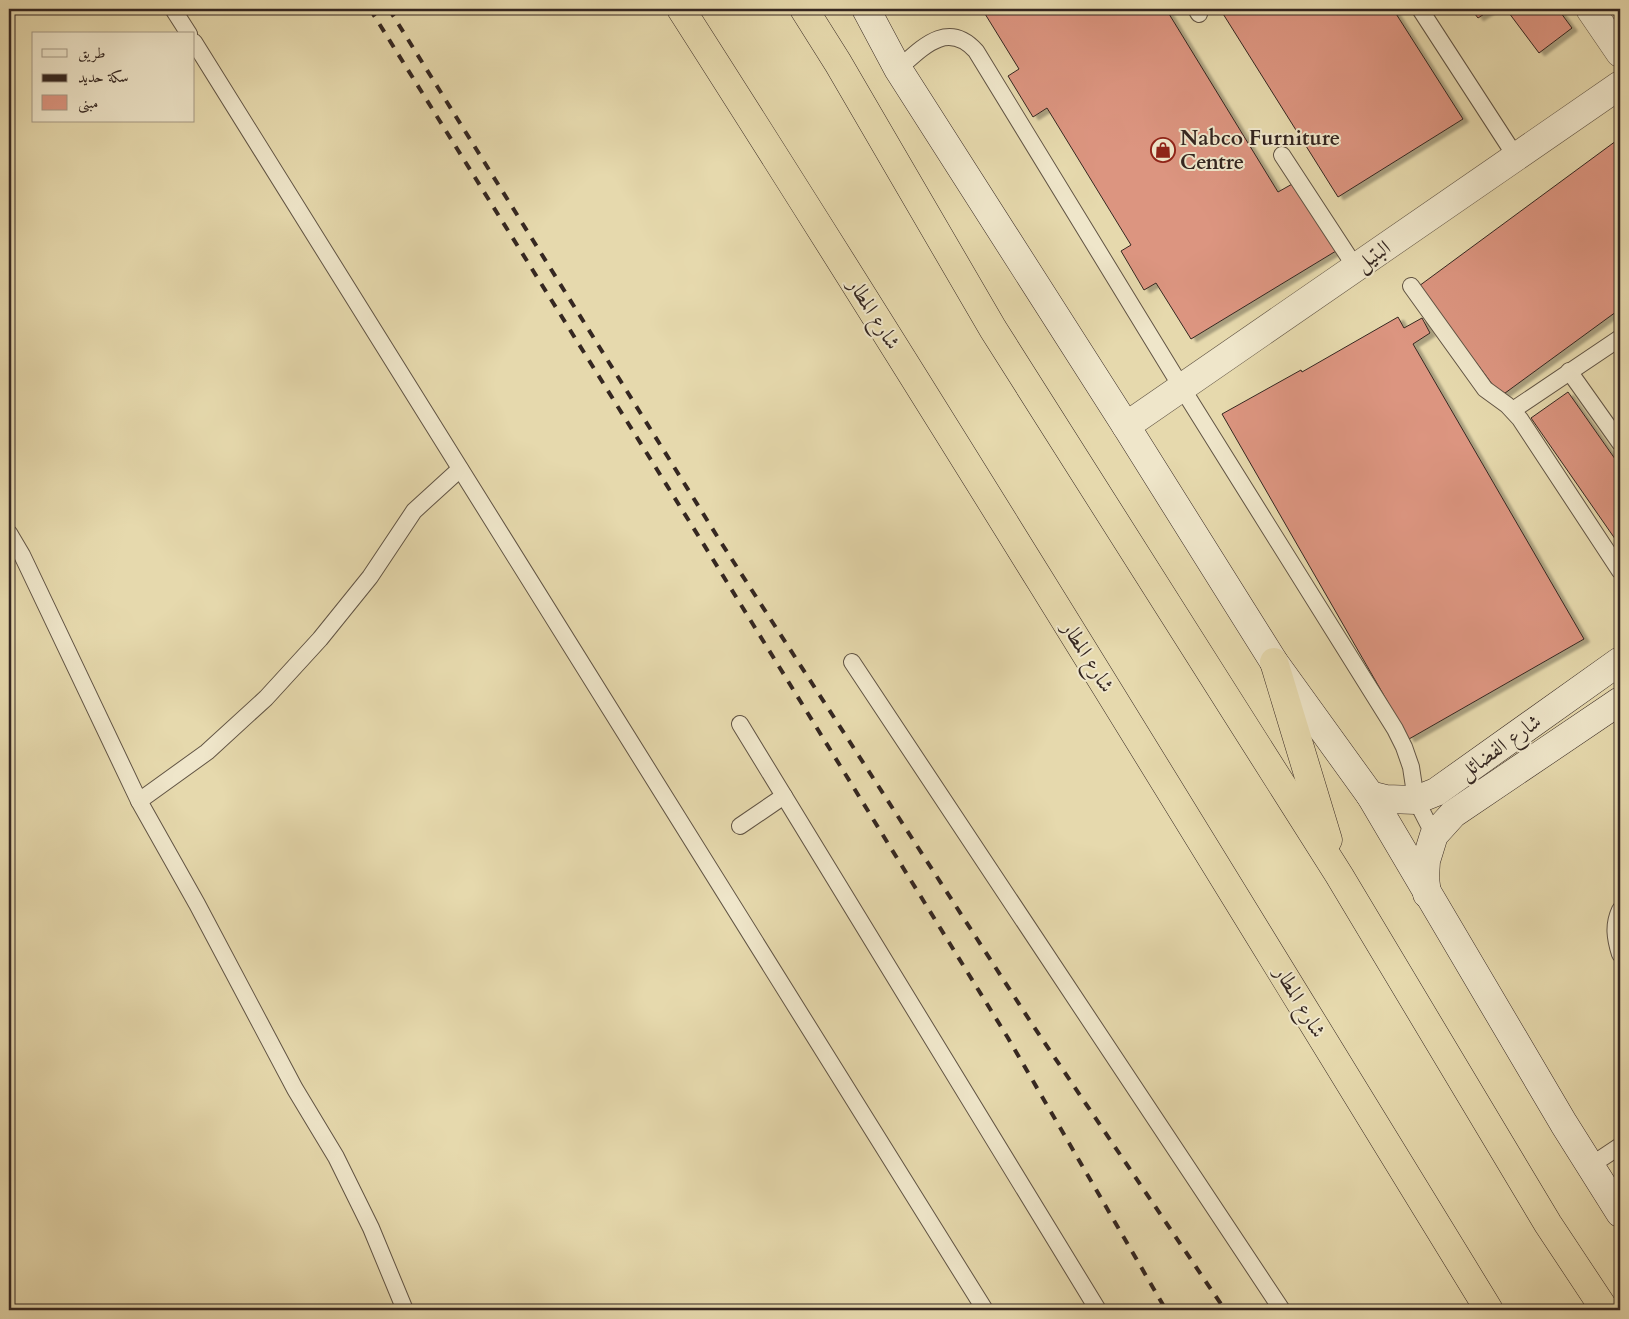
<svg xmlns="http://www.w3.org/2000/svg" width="1629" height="1319" viewBox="0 0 1629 1319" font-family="Cardo,Amiri,serif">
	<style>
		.building { fill: #dc9580; stroke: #352721; filter: url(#shadow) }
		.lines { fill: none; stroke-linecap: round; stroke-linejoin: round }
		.lane-casing { stroke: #615444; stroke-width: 18 }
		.street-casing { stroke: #615444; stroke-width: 29 }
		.secondary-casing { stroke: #352721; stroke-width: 29 }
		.highway-casing { stroke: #352721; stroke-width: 29 }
		.lane { stroke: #efe6ca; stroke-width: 16 }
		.street { stroke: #efe6ca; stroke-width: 28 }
		.secondary { stroke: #efe6ca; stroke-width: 28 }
		.highway { stroke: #e6d9ad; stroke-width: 28 }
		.rail { stroke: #352721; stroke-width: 4; stroke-dasharray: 9 9; stroke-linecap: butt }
		.labels { text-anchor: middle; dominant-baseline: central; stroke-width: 4; stroke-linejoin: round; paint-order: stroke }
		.poi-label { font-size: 21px; font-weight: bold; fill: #352721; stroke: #efe6ca; text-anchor: start }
		.street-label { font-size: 21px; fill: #352721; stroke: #efe6ca }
	</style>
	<defs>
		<filter id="shadow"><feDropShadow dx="5.5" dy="3" stdDeviation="1" flood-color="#0004"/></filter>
	</defs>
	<rect width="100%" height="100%" fill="#e6d9ad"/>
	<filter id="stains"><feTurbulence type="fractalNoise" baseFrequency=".004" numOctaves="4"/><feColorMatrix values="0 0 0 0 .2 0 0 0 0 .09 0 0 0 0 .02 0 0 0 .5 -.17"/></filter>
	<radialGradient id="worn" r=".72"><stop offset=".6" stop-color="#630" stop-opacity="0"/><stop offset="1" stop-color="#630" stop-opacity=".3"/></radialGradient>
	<g class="building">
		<polygon points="982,9 1166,9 1278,192 1294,183 1336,251 1191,339 1156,283 1144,290 1121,251 1131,245 1047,108 1033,117 1008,76 1019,69"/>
		<polygon points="1220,9 1393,9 1463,119 1338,197"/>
		<polygon points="1471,9 1492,9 1478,18"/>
		<polygon points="1506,9 1558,9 1572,28 1539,53"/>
		<polygon points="1620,138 1620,309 1501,396 1419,286"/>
		<polygon points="1398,317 1404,328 1422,318 1430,333 1413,344 1584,639 1409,739 1222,414 1301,370 1302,372"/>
		<polygon points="1568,392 1620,466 1620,546 1531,418"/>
	</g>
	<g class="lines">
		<defs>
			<g id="lane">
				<polyline points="173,9 189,34"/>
				<polyline points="1196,9 1199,14"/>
				<polyline points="1420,9 1516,157"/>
				<polyline points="194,42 985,1310"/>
				<path d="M898,69C921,49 947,19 976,51L1182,388L1395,729L1404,747L1411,767L1416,800L1434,835"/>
				<polyline points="1282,155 1356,268"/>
				<polyline points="1411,286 1485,389 1507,405 1520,419 1620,571"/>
				<polyline points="1569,371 1620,443"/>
				<polyline points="1513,410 1620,338"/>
				<polyline points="9,533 22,555 139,801 197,904 295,1089 336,1157 371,1228 405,1310"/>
				<polyline points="852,662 1282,1310"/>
				<polyline points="740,724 1098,1310"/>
				<polyline points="139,801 207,752 266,698 320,639 370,577 414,511 460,469"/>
				<polyline points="740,826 784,796"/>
				<path d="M1620,910C1613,925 1615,938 1620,954"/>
				<polyline points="1590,1166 1620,1146"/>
			</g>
			<g id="street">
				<polyline points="1590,9 1620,53"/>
				<polyline points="1126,426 1620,85"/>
			</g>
			<g id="secondary">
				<polyline points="866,9 898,69 1126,426 1274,662 1370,795 1564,1124 1620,1213"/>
				<polyline points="1370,795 1386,799 1416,800 1436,792 1620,661"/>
				<polyline points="1427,894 1425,878 1426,861 1434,835 1453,814 1620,701"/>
			</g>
			<g id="highway">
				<path d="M681,9C956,439 1222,875 1489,1310"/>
				<polyline points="804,9 838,63 993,329 1339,875 1548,1224 1605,1310"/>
				<polyline points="1274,662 1328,840"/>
			</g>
		</defs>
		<use href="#lane" class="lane-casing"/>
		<use href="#street" class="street-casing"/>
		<use href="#secondary" class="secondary-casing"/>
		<use href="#highway" class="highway-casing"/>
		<use href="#lane" class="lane"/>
		<use href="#street" class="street"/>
		<use href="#secondary" class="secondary"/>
		<use href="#highway" class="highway"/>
		<g class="rail">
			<polyline points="370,9 709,553 1008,1038 1166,1310"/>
			<polyline points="389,9 722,544 1032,1024 1225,1310"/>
		</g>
	</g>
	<defs>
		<symbol id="shop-ring" viewBox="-11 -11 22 22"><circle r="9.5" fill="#efe6ca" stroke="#8f2418" stroke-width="1.5"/><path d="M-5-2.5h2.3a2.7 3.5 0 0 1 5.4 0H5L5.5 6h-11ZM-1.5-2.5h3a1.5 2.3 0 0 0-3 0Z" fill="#8f2418"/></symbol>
	</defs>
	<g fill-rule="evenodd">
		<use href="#shop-ring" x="1149" y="136" width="28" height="28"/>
	</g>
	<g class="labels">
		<g class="poi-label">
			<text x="1180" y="138">Nabco Furniture<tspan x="1180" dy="24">Centre</tspan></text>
		</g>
		<g class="street-label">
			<text transform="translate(1373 256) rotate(-35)">البتيل</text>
			<text transform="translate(874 314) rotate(58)">شارع المطار</text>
			<text transform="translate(1088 657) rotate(58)">شارع المطار</text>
			<text transform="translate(1500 747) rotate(-36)">شارع الفضائل</text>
			<text transform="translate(1300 1002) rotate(59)">شارع المطار</text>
		</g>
	</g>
	<rect width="1629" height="1319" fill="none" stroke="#e6d9ad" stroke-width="30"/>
	<rect x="10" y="10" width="1609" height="1299" fill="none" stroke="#352721" stroke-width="2.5"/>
	<rect x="15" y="15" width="1599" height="1289" fill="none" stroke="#352721"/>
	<rect x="32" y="32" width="162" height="90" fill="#efe6ca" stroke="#a59a86"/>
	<rect x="42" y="49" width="25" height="8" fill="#efe6ca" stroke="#a59a86"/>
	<text x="78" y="58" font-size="15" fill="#352721">طريق</text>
	<rect x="42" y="74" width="25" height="8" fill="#352721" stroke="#a59a86"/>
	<text x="78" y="82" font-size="15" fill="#352721">سكة حديد</text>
	<rect x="42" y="95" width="25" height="15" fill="#dc9580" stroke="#a59a86"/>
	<text x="78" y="108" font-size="15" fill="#352721">مبنى</text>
	<rect width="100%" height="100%" filter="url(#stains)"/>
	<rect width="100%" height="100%" fill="url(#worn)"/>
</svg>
